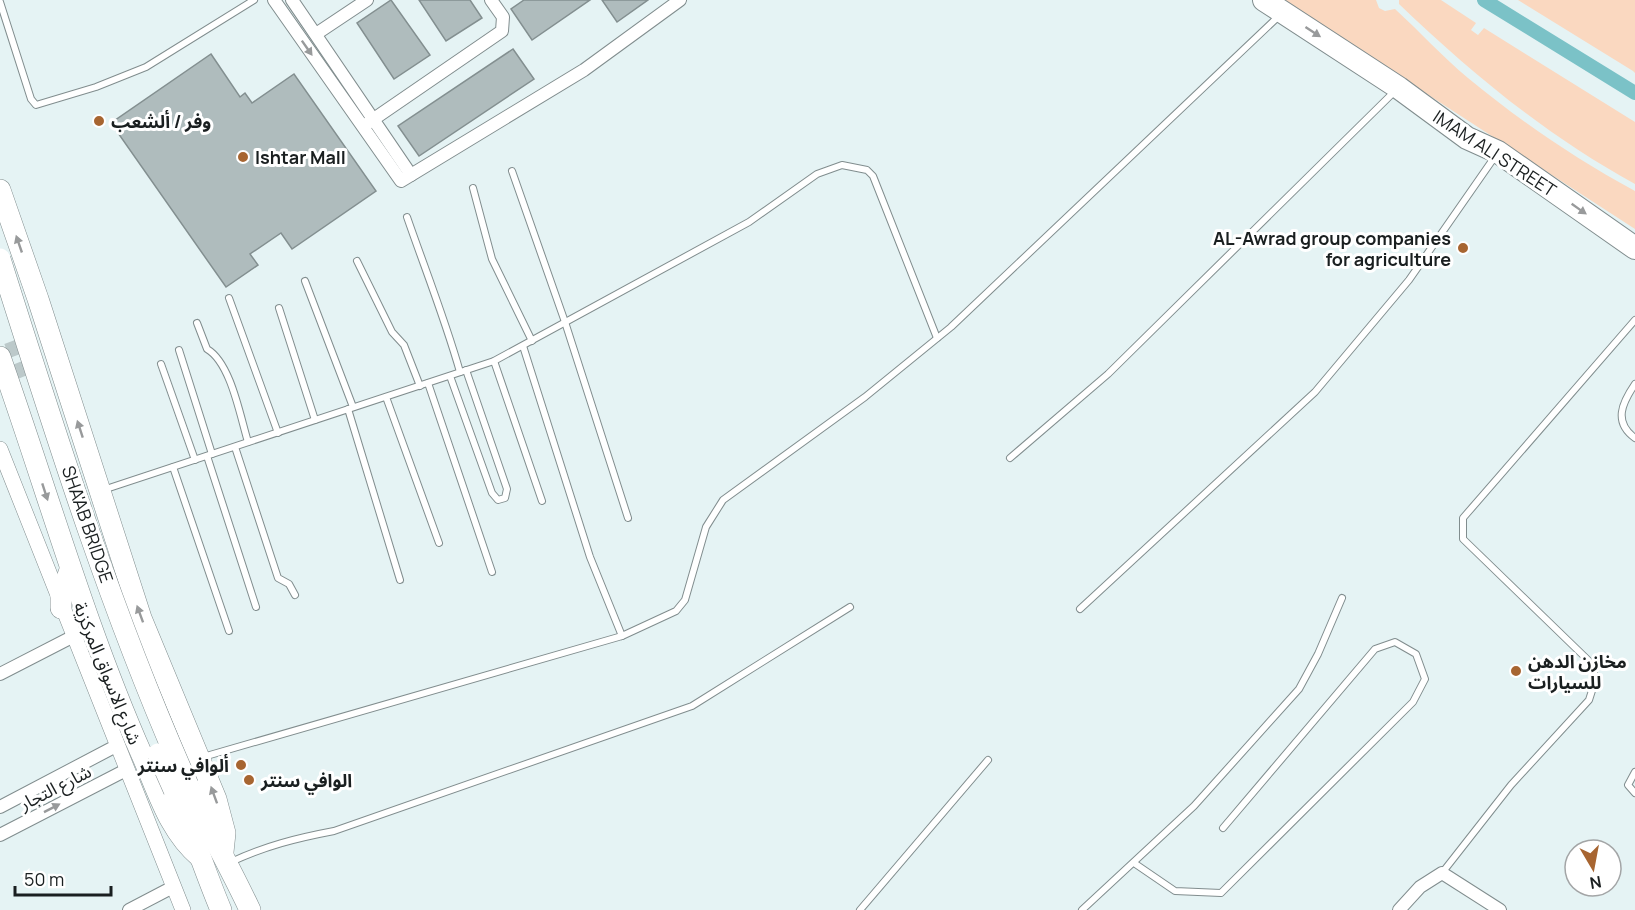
<svg xmlns="http://www.w3.org/2000/svg" width="1635" height="910" viewBox="0 0 1635 910" font-family="Manrope,'Noto Sans Arabic',sans-serif">
	<style>
		.green { fill: #fad8c0 }
		.lines { fill: none; stroke-linecap: round; stroke-linejoin: round }
		.canal { stroke: #7bc2c7; stroke-width: 14 }
		.building { fill: #afbcbd; stroke: #838f90; stroke-width: 1.5 }
		.tertiary-tunnel { stroke: #bcc9ca; stroke-width: 15; stroke-dasharray: 15 8; stroke-linecap: butt }
		.service-casing { stroke: #818d8e; stroke-width: 8 }
		.minor-casing { stroke: #818d8e; stroke-width: 14 }
		.tertiary-casing { stroke: #818d8e; stroke-width: 16 }
		.trunk-casing { stroke: #818d8e; stroke-width: 22 }
		.motorway-casing { stroke: #818d8e; stroke-width: 24 }
		.service { stroke: #fff; stroke-width: 6 }
		.minor { stroke: #fff; stroke-width: 12 }
		.tertiary { stroke: #fff; stroke-width: 15 }
		.trunk { stroke: #fff; stroke-width: 21 }
		.motorway { stroke: #fff; stroke-width: 22 }
		.trunk-bridge-casing { stroke: #818d8e; stroke-width: 22; stroke-linecap: butt }
		.trunk-bridge { stroke: #fff; stroke-width: 21 }
		.oneway { fill: #989a9b }
		.poi-dot { fill: #a76531; stroke: #fff; stroke-width: 2 }
		.labels { text-anchor: middle; dominant-baseline: central; stroke-width: 6; stroke-linejoin: round; paint-order: stroke }
		.poi-label { font-size: 18px; font-weight: bold; fill: #1a1f20; stroke: #fff; text-anchor: start }
		.street-label { font-size: 18px; fill: #1a1f20; stroke: #fff }
	</style>
	<rect width="100%" height="100%" fill="#e5f3f4"/>
	<g class="green">
		<path d="M1282,0H1376L1379,8L1385,11L1395,9C1419,31 1443,57 1468,78C1520,121 1576,159 1635,191V229Z"/>
		<path d="M1399,0H1441L1476,23L1471,30L1478,35L1484,28L1635,122V184C1547,136 1471,73 1399,4Z"/>
		<polygon points="1518,0 1635,0 1635,73 1633,71"/>
	</g>
	<g class="lines">
		<polyline class="canal" points="1484,0 1635,93"/>
	</g>
	<g class="building">
		<polygon points="391,0 430,55 394,79 357,23"/>
		<polygon points="419,0 470,0 482,18 446,41"/>
		<polygon points="524,0 590,0 532,40 511,9"/>
		<polygon points="602,0 648,0 617,22"/>
		<polygon points="513,49 534,79 419,156 398,126"/>
		<polygon points="211,54 240,97 245,93 252,103 294,74 376,191 292,249 281,233 250,254 258,265 226,287 111,123"/>
	</g>
	<g class="lines">
		<g class="tertiary-tunnel">
			<polyline points="7,351 36,340"/>
			<polyline points="15,372 42,361"/>
		</g>
		<defs>
			<g id="service">
				<polyline points="0,2 31,99 36,105 96,87 146,67 254,0"/>
				<polyline points="512,171 565,322 628,518"/>
				<polyline points="473,188 492,259 532,341"/>
				<path d="M407,217C425,269 445,319 460,372"/>
				<polyline points="357,261 392,332 404,345 420,386"/>
				<polyline points="305,281 353,407"/>
				<polyline points="229,298 278,433"/>
				<polyline points="279,308 315,420"/>
				<path d="M197,323L207,349C231,363 240,416 248,442"/>
				<polyline points="523,346 590,557 622,636"/>
				<polyline points="179,350 212,454"/>
				<polyline points="494,361 542,501"/>
				<polyline points="161,364 195,460"/>
				<polyline points="450,376 492,493 498,500 505,498 507,489 466,370"/>
				<polyline points="428,383 492,572"/>
				<path d="M1635,384C1622,403 1613,422 1635,438"/>
				<polyline points="386,397 439,543"/>
				<polyline points="348,409 400,580"/>
				<polyline points="235,447 278,578 289,584 295,595"/>
				<polyline points="207,456 256,607"/>
				<polyline points="1010,458 1108,374 1396,90"/>
				<polyline points="173,467 229,631"/>
				<polyline points="103,490 494,361 749,222 817,174 842,165 867,170 873,176 937,338"/>
				<polyline points="1080,609 1315,392 1409,280 1496,155"/>
				<polyline points="203,757 622,636 676,611 685,600 706,527 723,500 865,397 951,327 1280,15"/>
				<polyline points="1635,772 1628,785 1635,793"/>
				<path d="M231,862C265,846 297,838 334,831L692,706L850,607"/>
				<polyline points="1134,863 1175,891 1221,893 1413,702 1425,679 1416,654 1395,642 1375,649 1223,828"/>
				<polyline points="1442,873 1511,785 1589,700 1596,678 1588,660 1463,539 1463,518 1635,320"/>
				<polyline points="860,910 988,760"/>
				<polyline points="1082,910 1194,806 1299,689 1318,654 1342,598"/>
			</g>
			<g id="minor">
				<polyline points="274,0 401,181 584,70 680,0"/>
				<polyline points="292,0 411,175"/>
				<polyline points="316,34 367,0"/>
				<polyline points="368,123 502,31 503,17 491,0"/>
				<polyline points="0,674 72,637"/>
				<polyline points="0,807 116,746"/>
				<polyline points="0,835 126,770"/>
				<polyline points="129,910 173,887"/>
				<polyline points="1399,910 1420,887 1442,873 1500,910"/>
			</g>
			<polyline id="tertiary" points="0,449 183,910"/>
			<g id="trunk">
				<polyline points="0,190 38,299 141,618 216,799 225,833 223,852"/>
				<path d="M0,357C47,490 85,626 142,755C158,791 169,831 200,857"/>
				<polyline points="61,608 61,595 70,570"/>
				<path d="M188,785C207,828 230,867 250,910"/>
				<path d="M174,790C192,830 204,870 221,910"/>
			</g>
			<polyline id="motorway" points="1264,0 1399,88 1467,138 1498,152 1635,248"/>
		</defs>
		<use href="#service" class="service-casing"/>
		<use href="#minor" class="minor-casing"/>
		<use href="#tertiary" class="tertiary-casing"/>
		<use href="#trunk" class="trunk-casing"/>
		<use href="#motorway" class="motorway-casing"/>
		<use href="#service" class="service"/>
		<use href="#minor" class="minor"/>
		<use href="#tertiary" class="tertiary"/>
		<use href="#trunk" class="trunk"/>
		<use href="#motorway" class="motorway"/>
		<defs>
			<g id="trunk-bridge">
				<path d="M0,259C56,436 112,615 188,785"/>
				<polyline points="158,754 174,790"/>
			</g>
		</defs>
		<use href="#trunk-bridge" class="trunk-bridge-casing"/>
		<use href="#trunk-bridge" class="trunk-bridge"/>
	</g>
	<defs><path id="oneway-solid" d="M-6-.8H1V-3.2L6.5 0L1 3.2V.8H-6Z" transform="scale(1.5)"/></defs>
	<g class="oneway">
		<use href="#oneway-solid" transform="translate(1313 32) rotate(33)"/>
		<use href="#oneway-solid" transform="translate(307 48) rotate(55)"/>
		<use href="#oneway-solid" transform="translate(1579 209) rotate(35)"/>
		<use href="#oneway-solid" transform="translate(19 244) rotate(-109)"/>
		<use href="#oneway-solid" transform="translate(80 429) rotate(-108)"/>
		<use href="#oneway-solid" transform="translate(45 492) rotate(72)"/>
		<use href="#oneway-solid" transform="translate(140 614) rotate(-110)"/>
		<use href="#oneway-solid" transform="translate(214 795) rotate(-110)"/>
		<use href="#oneway-solid" transform="translate(52 808) rotate(-27)"/>
	</g>
	<g class="poi-dot">
		<circle cx="99" cy="121" r="6"/>
		<circle cx="243" cy="157" r="6"/>
		<circle cx="1463" cy="248" r="6"/>
		<circle cx="1516" cy="671" r="6"/>
		<circle cx="241" cy="765" r="6"/>
		<circle cx="249" cy="780" r="6"/>
	</g>
	<g class="labels">
		<g class="poi-label">
			<text x="111" y="121">وفر / ألشعب</text>
			<text x="255" y="157">Ishtar Mall</text>
			<text x="1451" y="238" text-anchor="end">AL-Awrad group companies<tspan x="1451" dy="21">for agriculture</tspan></text>
			<text x="1528" y="661">مخازن الدهن<tspan x="1528" dy="21">للسيارات</tspan></text>
			<text x="229" y="765" text-anchor="end">ألوافي سنتر</text>
			<text x="261" y="780">الوافي سنتر</text>
		</g>
		<g class="street-label">
			<text transform="translate(1495 153) rotate(33)">IMAM ALI STREET</text>
			<text transform="translate(88 524) rotate(71)">SHA'AB BRIDGE</text>
			<text transform="translate(108 673) rotate(68)">شارع الاسواق المركزية</text>
			<text transform="translate(55 787) rotate(-27)">شارع التجار</text>
		</g>
	</g>
	<g transform="translate(1593 868) rotate(170)"><circle r="28" fill="#ffffff" stroke="#a3a5a6" stroke-width="1.5"/>
	<path d="M0-4.5L10 22L0 15L-10 22Z" fill="#a76531"/>
	<text y="-9" font-size="16" font-weight="bold" text-anchor="middle" fill="#1a1f20">N</text>
	</g>
	<path d="M15 886v9h96v-9" fill="none" stroke="#1a1f20" stroke-width="3"/>
	<text x="24" y="886" font-size="18" fill="#1a1f20" stroke="#ffffff" stroke-width="4.5" paint-order="stroke">50 m</text>
</svg>
